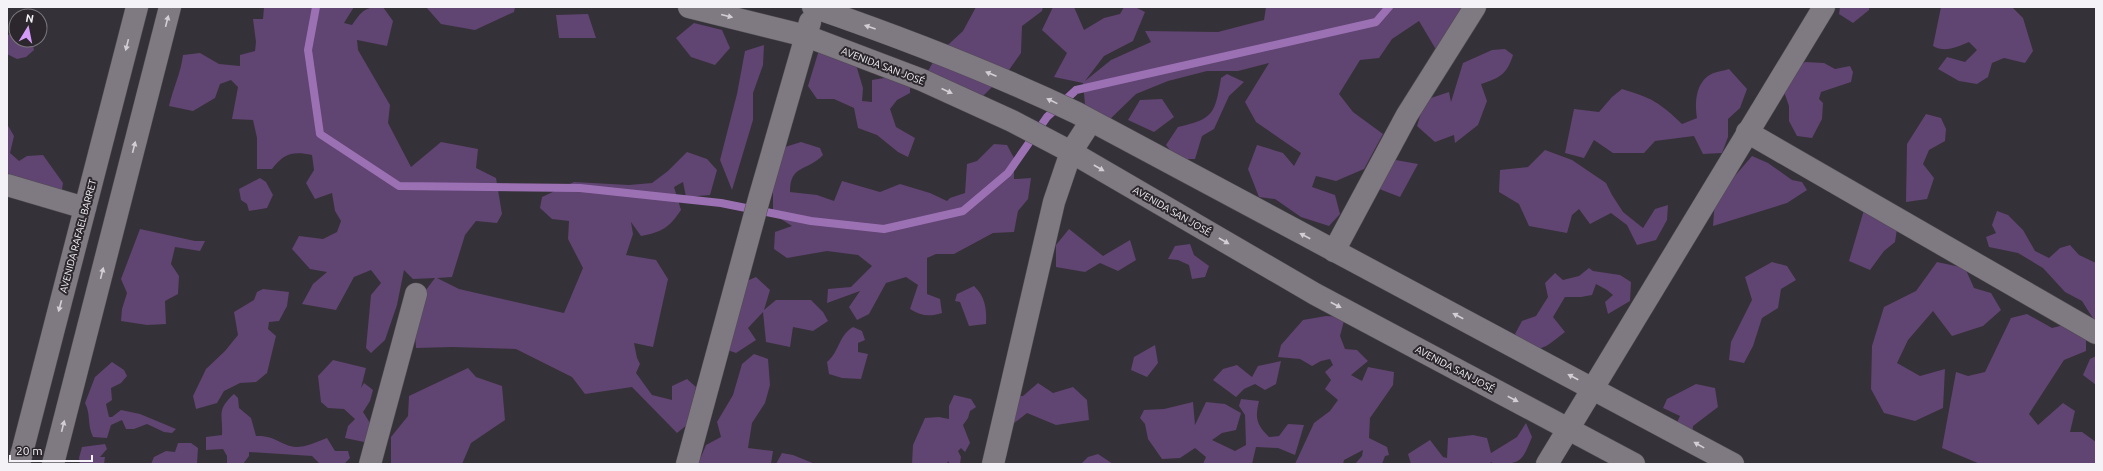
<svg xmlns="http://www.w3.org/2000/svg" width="2103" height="471" viewBox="0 0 2103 471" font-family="Ubuntu,sans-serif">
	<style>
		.green { fill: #604471 }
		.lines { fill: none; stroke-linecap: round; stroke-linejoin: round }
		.stream { stroke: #9b71b4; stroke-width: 8 }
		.minor-casing { stroke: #514d53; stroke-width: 23 }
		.minor { stroke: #7f7a82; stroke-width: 22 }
		.oneway { fill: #d2ced4 }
		.labels { text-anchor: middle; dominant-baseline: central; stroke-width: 4; stroke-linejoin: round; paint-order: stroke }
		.street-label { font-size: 10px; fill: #f5f2f7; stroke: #2b272d }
	</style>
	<rect width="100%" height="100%" fill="#353138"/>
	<g class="green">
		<path d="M264,7H354L344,23L352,25C362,11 364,7 383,7L393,21L387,46L357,40L358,50L390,105L388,123L411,167L441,142L478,149L476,168L496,178L502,214L497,223L476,221L465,235L452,277L437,278L459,289L564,313L583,268L568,239L569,221L552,219L540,208L542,197L574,182L629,185L652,183L668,171L687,152L707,159L717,170L710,195L686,197L683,182L674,187L681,210C669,228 662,232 641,236L631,222L633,234L626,255L656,260L668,279L653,347L634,343L637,358L640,364L636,373L652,395L672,400V386L687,379L696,387L687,425L677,433L632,387L585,394L572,377L516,349L452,347L416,348L413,307L435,278L413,279L404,270L397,305L385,340L371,353L366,348L371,295L381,283L371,270L354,277L336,310L302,304L313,284L327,272L310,269L292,249L299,236L323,239L337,232L341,221L335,211L332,193L315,199L306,183L314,170L312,155C293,151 284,153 272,169H257V138L253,120L232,119L238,87L231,80L220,84L215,98L193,111L169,106C173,88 181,73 183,55L200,53L219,64L240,66V55L255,51L256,42L253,19H263Z"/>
		<polygon points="426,7 515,7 514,12 475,30 441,24"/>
		<polygon points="976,7 1043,7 1042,11 1022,26 1021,53 1009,70 980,99 963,99 928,71 937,55 963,31"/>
		<polygon points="1053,7 1074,7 1084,30 1104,18 1120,14 1124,7 1135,7 1145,12 1133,41 1104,56 1085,81 1111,60 1151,42 1145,31 1218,32 1264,20 1266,7 1475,7 1441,58 1419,21 1392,39 1379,58 1360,60 1339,94 1353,112 1383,134 1364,169 1336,181 1316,176 1312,187 1335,195 1340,214 1329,226 1301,217 1275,199 1259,197 1248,169 1257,145 1283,153 1294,166 1301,153 1256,122 1245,102 1269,63 1238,71 1207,71 1168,81 1136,94 1106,123 1087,126 1083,83 1054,77 1067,53 1042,30"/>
		<polygon points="1840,7 1869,7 1869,10 1853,23 1839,14"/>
		<path d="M1941,7H2012L2023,18L2033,51L2025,63L2004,58L1992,63L1988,77L1977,84L1959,81L1938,69L1947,57L1965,62L1977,50L1969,42C1957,47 1945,53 1933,46Z"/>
		<polygon points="588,14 596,38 559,38 556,15"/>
		<polygon points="694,23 722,30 730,48 715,65 691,57 676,38"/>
		<polygon points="16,29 16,40 32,40 34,50 26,57 17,59 7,54 7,36"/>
		<polygon points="764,45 763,65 753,93 753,120 732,190 720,160 737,94 745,51"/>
		<path d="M1505,49L1513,55C1507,74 1500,78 1481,84L1487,101L1478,125L1455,143L1454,135L1435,142L1417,126L1425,100L1449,92L1451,102L1463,63L1492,50Z"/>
		<polygon points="819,50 854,58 863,88 862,101 872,102 872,80 890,77 910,83 910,93 897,100 890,109 896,127 915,138 908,157 898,152 877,135 858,128 854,108 834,99 817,99 808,86"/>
		<polygon points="1805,62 1824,63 1835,69 1850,66 1853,72 1851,82 1821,92 1819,99 1823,103 1822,119 1812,138 1797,136 1789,121 1789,106 1783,89 1789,74"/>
		<path d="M1729,69L1747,89L1740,108L1728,119V137L1722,153L1703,154L1694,136L1655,141L1644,153H1613L1594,140L1584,158L1565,153L1574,109L1599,112L1612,97L1622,89C1652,98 1659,102 1682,124L1697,118C1695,104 1695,86 1708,76C1713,72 1723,71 1729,69Z"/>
		<path d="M1227,74L1244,82L1229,96L1214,129L1202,136L1195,159H1177L1166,145L1178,127C1214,119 1215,113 1221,78Z"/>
		<polygon points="1162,99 1174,117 1154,132 1128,120 1140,100"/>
		<polygon points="1926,114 1941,118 1946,129 1945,141 1929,150 1923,164 1934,178 1927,199 1906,202 1907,144"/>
		<polygon points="7,124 14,136 10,153 19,161 27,156 43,155 63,183 61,196 12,177 7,172"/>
		<path d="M801,142L820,148L823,155C807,172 790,164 790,192L817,195L834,201L842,181L880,192L900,184L930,193L947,201L950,198L965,193L967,164L977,161L994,144L1007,145L1014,158V179L1031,178L1028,199L1018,211L1014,232L993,233L954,254H936L927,258V294L940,299L942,313C929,317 921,316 910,309L918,285L906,277L886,283L869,314L857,320L849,307L860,291L827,303L828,289L851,287L872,266L858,255L827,251L787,258L774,249L775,232L792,226L773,214V187L785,147Z"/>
		<polygon points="1545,150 1572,160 1606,183 1612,195 1623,212 1643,228 1655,209 1668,205 1667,220 1656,240 1637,245 1627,225 1611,213 1590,224 1579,209 1572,215 1567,233 1529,226 1519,204 1499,192 1500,170 1528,167"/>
		<polygon points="1752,156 1768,163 1792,180 1802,182 1807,190 1787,203 1713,226 1715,199"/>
		<polygon points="1390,159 1418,164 1400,197 1369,185"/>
		<polygon points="260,178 266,182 273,195 267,208 249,211 247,204 241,200 239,189"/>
		<polygon points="1864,210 1897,229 1895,242 1884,251 1870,270 1849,261"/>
		<polygon points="1997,211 2008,215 2023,230 2035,251 2049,258 2060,248 2070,245 2079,255 2096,263 2096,320 2094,320 2082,301 2065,292 2043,268 2018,253 1989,247 1986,237 1996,233 1992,225"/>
		<polygon points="140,229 195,241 205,241 200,251 175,247 171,264 179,276 178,294 165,301 166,324 147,325 121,321 122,309 127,293 121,279"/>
		<polygon points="1069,229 1103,256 1130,240 1136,260 1118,271 1100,263 1085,272 1056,267 1056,245"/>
		<polygon points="1190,244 1194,255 1209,266 1205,277 1192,279 1189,265 1178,260 1168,259 1175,246"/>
		<polygon points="1772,262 1787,266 1796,280 1781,289 1778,308 1762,318 1753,346 1744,363 1729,360 1731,342 1752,300 1745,277"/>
		<polygon points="1937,262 1965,268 1974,288 1991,293 2001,310 1983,326 1952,336 1933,311 1908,340 1897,363 1920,376 1945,369 1943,408 1915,421 1884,413 1871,389 1872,346 1884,307 1916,291"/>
		<path d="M1589,268L1593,271L1620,275L1631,282L1630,301L1608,314L1605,302L1613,295L1607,290L1596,284L1592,295L1581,297H1565L1553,317L1565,332C1542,350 1537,357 1515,334L1522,321L1536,316L1548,297L1545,283L1555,273L1563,280L1579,276Z"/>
		<polygon points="756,277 770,290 764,310 776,300 811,300 823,312 828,321 813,331 793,327 790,347 766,342 763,312 748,328 756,340 736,353 719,347 742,283"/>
		<path d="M974,286C985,296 987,309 986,324L969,326L960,302L955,301L957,294Z"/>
		<polygon points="263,289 289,292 287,306 279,321 269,322 268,329 276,336 267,373 256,382 240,383 224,391 217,403 196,409 193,396 206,369 225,351 238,335 234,312 254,300 257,292"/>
		<polygon points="2027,314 2052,328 2068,324 2086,329 2086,351 2064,360 2029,414 2038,425 2063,403 2075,411 2070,432 2082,432 2096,442 2096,464 1980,464 1942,448 1956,372 1968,376 1985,372 2011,318"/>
		<polygon points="1326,316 1345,317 1340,336 1345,349 1357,350 1368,361 1351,375 1362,381 1368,367 1394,372 1393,385 1370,418 1369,438 1387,447 1389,455 1385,456 1382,464 1355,464 1362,456 1363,450 1344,460 1343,464 1295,464 1314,423 1330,411 1338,400 1325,389 1331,380 1325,372 1333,365 1330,359 1321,361 1312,366 1300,359 1278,357 1281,345 1303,320"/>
		<path d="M853,327L862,331L865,340L858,343V352L868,354L861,379L842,378L829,374L827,362C840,351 838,336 853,327Z"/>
		<polygon points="1155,345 1158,363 1147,377 1131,370 1134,357"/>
		<polygon points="754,354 768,359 770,385 765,403 752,423 748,448 773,451 771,464 698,464 706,445 721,437 717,422 733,395 742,364"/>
		<polygon points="2096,356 2096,385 2083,375 2090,359"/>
		<polygon points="333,360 366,368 361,388 364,383 373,390 370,401 363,412 370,423 372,435 364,442 345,438 348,426 355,419 344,409 328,408 321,402 318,376"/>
		<polygon points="1281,361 1276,384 1265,390 1255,384 1244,389 1236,397 1213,380 1223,369 1237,365 1252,377 1258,366"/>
		<path d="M112,362L124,370L127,376L121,383L111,388L112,400L106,404L109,417H112L121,410L140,414L176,429L172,433L164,432L147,424L134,429H126L122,420L111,425L107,438L93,437C87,424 91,415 85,403L95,377Z"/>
		<polygon points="468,368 476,377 502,386 505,420 471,443 462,464 391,464 391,437 408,416 409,396"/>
		<polygon points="1038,383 1053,393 1073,387 1087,400 1089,420 1056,425 1027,413 999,435 1004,396 1023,396"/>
		<polygon points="1696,384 1715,388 1718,407 1693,426 1692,436 1674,429 1680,416 1663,408 1667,399"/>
		<path d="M234,394L238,398L239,408L251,418L256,436C275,435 282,446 296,447C306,447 317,442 327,438L335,451H348L350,458L344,464H320L312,456L249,452V456L243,464H227V456L223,449L206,450V437L222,435C223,414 216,410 234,394Z"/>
		<polygon points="954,395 971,399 976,407 970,411 968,418 963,425 970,443 965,452 961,448 958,451 961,457 960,464 950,464 948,461 947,464 912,464 913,445 925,418 939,417 949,419 949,406"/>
		<path d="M1241,399L1259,401C1255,418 1256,424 1269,437L1279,436L1288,424L1304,425L1295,455L1278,448L1256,447L1252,464H1203L1206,457L1195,448L1180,458L1162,459L1148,439L1145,424L1140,418L1144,410L1164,409L1193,402L1195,425L1206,402L1225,404L1241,413L1236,430L1222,433L1212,440L1235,451L1246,445L1245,415L1239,406Z"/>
		<path d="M1526,423L1532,437C1522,462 1521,464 1494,464L1491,462L1490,464H1411L1408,454L1430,440L1443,457L1447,458L1448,438L1473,435L1487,438L1491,453L1517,437Z"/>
		<polygon points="178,443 191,443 198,448 197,464 151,464 154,457 166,451 175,452"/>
		<polygon points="105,444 107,449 100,457 105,457 104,464 80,464 79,458 82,447"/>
		<polygon points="782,453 793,455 815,464 776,464"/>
		<polygon points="1098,454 1113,464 1081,464 1088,457"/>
	</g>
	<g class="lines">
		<polyline class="stream" points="316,7 308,50 320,134 399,186 580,188 721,203 811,221 884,229 963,211 1008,173 1047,117 1076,90 1376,22 1389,7"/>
		<defs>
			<g id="minor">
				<polyline points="689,7 806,36 922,80 1012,121 1071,152 1315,294 1634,464"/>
				<path d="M813,7C903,38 991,72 1077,113L1733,464"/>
				<polyline points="1747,132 2096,333"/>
				<polyline points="7,185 85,208"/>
				<polyline points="1334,251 1407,115 1475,7"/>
				<polyline points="19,464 137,7"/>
				<polyline points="53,464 170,7"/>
				<polyline points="370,464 416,294"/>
				<polyline points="687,464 759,199 810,22"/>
				<polyline points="993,464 1054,202 1071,152 1091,121"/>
				<polyline points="1547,464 1824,7"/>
			</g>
		</defs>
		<use href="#minor" class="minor-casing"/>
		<use href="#minor" class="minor"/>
	</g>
	<defs><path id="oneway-solid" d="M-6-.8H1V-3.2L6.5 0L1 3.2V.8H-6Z"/></defs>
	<g class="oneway">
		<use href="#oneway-solid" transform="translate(727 16) rotate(14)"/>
		<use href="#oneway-solid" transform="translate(167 21) rotate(-76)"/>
		<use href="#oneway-solid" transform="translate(870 27) rotate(-161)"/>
		<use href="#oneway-solid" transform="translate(127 45) rotate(104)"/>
		<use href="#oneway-solid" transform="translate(991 74) rotate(-157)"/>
		<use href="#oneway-solid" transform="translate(947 91) rotate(24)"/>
		<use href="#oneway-solid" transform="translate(1052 101) rotate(-154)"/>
		<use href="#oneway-solid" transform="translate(134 147) rotate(-76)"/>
		<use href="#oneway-solid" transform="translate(1099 168) rotate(30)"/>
		<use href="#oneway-solid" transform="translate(1305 236) rotate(-152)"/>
		<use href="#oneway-solid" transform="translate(1224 241) rotate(30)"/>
		<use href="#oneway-solid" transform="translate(102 273) rotate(-76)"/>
		<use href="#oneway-solid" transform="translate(1336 305) rotate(28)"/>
		<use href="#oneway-solid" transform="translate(60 306) rotate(105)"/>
		<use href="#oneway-solid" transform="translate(1458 316) rotate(-152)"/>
		<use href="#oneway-solid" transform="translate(1573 377) rotate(-152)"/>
		<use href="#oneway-solid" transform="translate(1513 399) rotate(28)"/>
		<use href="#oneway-solid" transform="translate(63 426) rotate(-76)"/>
		<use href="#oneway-solid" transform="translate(1699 445) rotate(-151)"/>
	</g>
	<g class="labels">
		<g class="street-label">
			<text transform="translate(883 66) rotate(21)">AVENIDA SAN JOSÉ</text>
			<text transform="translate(1172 211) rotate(30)">AVENIDA SAN JOSÉ</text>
			<text transform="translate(78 236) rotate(-75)">AVENIDA RAFAEL BARRET</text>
			<text transform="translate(1455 369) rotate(28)">AVENIDA SAN JOSÉ</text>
		</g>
	</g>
	<rect width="2103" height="471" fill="none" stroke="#f5f2f7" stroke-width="16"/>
	<g transform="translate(28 28) rotate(10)"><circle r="19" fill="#2b272d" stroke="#7c787e"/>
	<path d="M0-3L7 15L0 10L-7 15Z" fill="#d69bf9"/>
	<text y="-6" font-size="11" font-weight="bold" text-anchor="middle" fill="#f5f2f7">N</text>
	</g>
	<path d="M10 455v6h82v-6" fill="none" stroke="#f5f2f7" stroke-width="2"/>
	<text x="16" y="455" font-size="12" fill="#f5f2f7" stroke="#2b272d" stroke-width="3" paint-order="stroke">20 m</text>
</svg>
